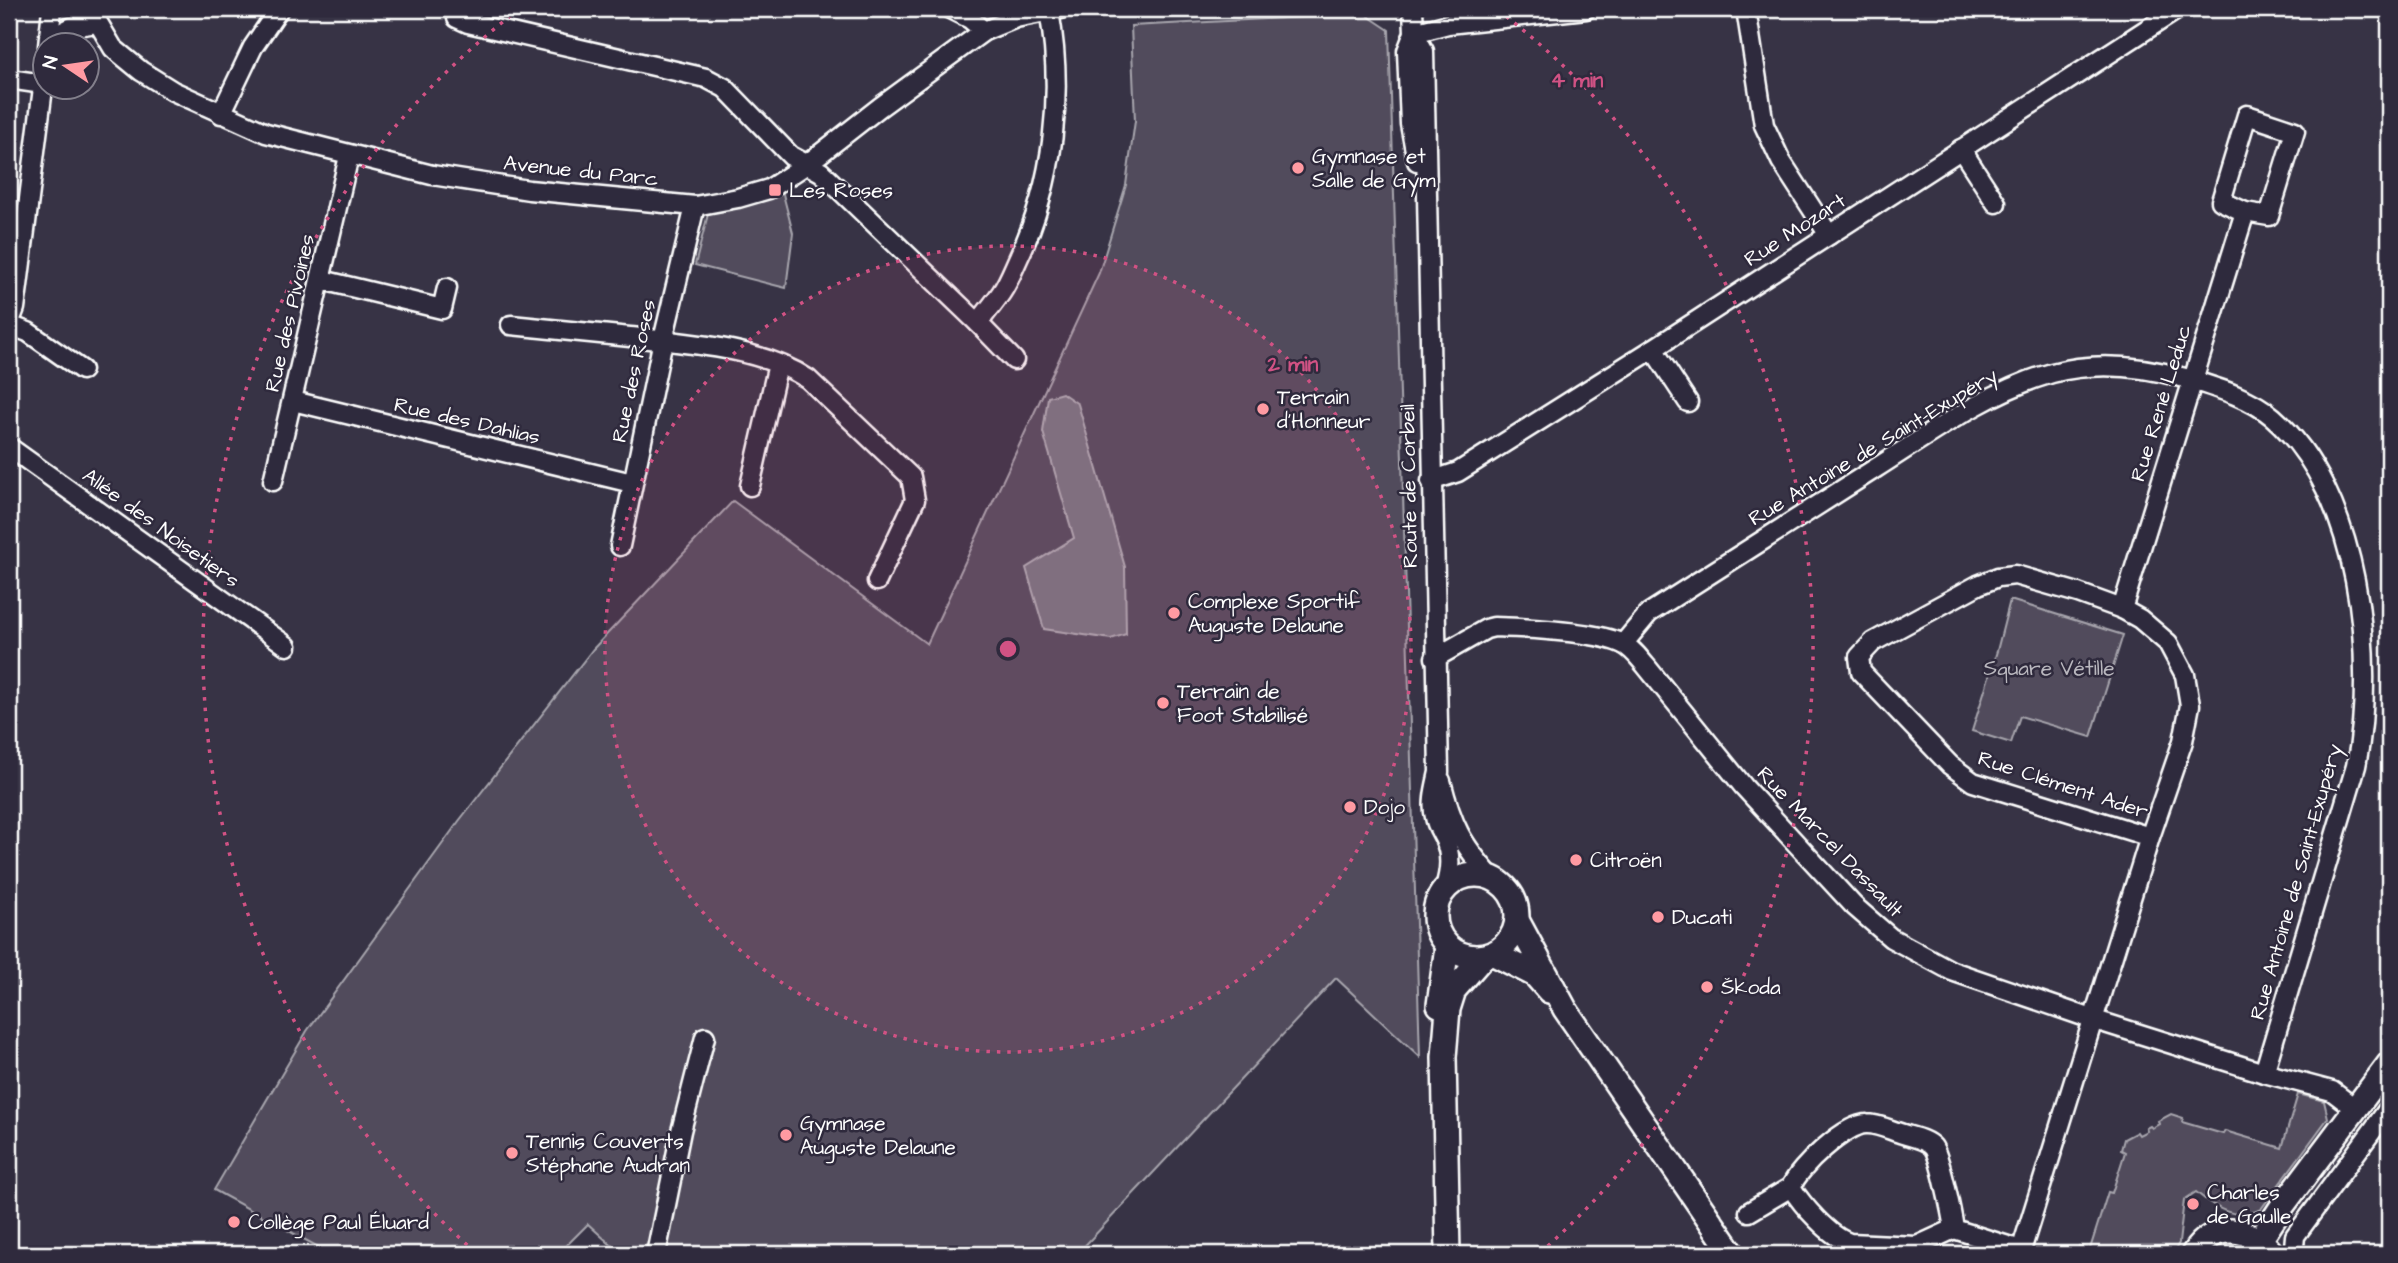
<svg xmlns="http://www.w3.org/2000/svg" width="2398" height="1263" viewBox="0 0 2398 1263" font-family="'Architects Daughter',sans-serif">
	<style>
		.green { fill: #514c5c; stroke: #a8a6ae; stroke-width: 2 }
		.water { fill: #76737f; stroke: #adabb2; stroke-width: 2 }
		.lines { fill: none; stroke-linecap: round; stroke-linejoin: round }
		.minor-casing { stroke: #fff; stroke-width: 23 }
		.major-casing { stroke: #fff; stroke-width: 28 }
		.minor { stroke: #2f2a3d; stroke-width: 18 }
		.major { stroke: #2f2a3d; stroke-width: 23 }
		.ring { fill: none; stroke: #d15284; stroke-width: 3.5; stroke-dasharray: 3.5 7 }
		.poi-dot { fill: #ff9aa2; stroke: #2f2a3d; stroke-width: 2.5 }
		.labels { text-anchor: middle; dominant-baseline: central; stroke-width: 5; stroke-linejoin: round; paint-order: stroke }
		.poi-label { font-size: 21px; fill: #fff; stroke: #2f2a3d; text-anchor: start }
		.street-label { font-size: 21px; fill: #fff; stroke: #2f2a3d }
		.park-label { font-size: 21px; fill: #b9b7be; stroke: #2f2a3d }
		.centre { fill: #d15284; stroke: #2f2a3d; stroke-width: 3.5 }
		.ring-label { font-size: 21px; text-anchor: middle; font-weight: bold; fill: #d15284; stroke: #2f2a3d; stroke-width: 5; stroke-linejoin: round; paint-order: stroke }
	</style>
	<rect width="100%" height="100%" fill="#373345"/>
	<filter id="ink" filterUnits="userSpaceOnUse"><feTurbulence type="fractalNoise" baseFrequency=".0143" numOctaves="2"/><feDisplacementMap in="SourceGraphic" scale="14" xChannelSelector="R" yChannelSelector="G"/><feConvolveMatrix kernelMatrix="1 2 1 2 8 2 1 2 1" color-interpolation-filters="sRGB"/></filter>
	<g filter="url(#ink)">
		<g class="green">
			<polygon points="1365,14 1389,30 1420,1057 1336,978 1077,1254 621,1254 588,1224 558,1254 331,1254 214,1190 307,1031 459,821 593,649 733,501 927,644 1099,273 1126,185 1135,121 1131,26"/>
			<polygon points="783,194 793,233 786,288 695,265 708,214"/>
			<polygon points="2010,600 2123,635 2091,737 2020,716 2011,743 1972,731 1997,651"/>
			<path d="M2298,1094L2324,1101L2328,1118L2261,1209C2236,1222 2215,1208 2196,1192L2184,1200L2179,1243L2173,1254H2077L2079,1246L2090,1249L2108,1192L2112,1193L2125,1152L2121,1150L2124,1139L2137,1132L2139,1135L2147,1131L2146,1128L2150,1126L2152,1128L2159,1124L2158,1121L2171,1114L2183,1118L2182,1122L2223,1134L2225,1131L2282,1148Z"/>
		</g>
		<polygon class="water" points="1062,393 1078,404 1125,567 1126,634 1111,639 1044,629 1026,568 1074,538 1043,432 1048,397"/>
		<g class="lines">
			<defs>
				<g id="minor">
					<polyline points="90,9 113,48 141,71 173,91 266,133 432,175 529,190 695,206 738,198 769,189 807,164 880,107 984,31 1016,18 1061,9"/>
					<polyline points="455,9 457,18 468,23 706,78 725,88 791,156 821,172 978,323 1014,360"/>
					<polyline points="950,9 970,19 984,31"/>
					<polyline points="1413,9 1414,33 1407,51 1410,124 1417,161"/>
					<polyline points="1746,9 1764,125 1781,161 1829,235"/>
					<path d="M1414,33L1424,51L1439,772C1436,786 1431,803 1435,817C1436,824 1441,832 1444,838C1452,855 1450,871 1445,888"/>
					<polyline points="1414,33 1448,24 1586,9"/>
					<polyline points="49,39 72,27 96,23"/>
					<polyline points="48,46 52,9"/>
					<polyline points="9,79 43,84"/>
					<polyline points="221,114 253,47 279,9"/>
					<polygon points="2247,115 2295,131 2269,216 2245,212 2221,201"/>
					<polyline points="1961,149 1996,203"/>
					<polyline points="322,280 442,309 447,288"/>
					<path d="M978,323C986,313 994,303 1001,293C1008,283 1013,270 1018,259C1054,183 1064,93 1049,11"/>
					<polyline points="9,324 15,308 18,286 46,64"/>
					<polyline points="9,325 28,332 82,370"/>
					<path d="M511,325C551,329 591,333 630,337C686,343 760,347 808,379L911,477L915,500L877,581"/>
					<polyline points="1653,349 1688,402"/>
					<polyline points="293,401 632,483"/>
					<polyline points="9,447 287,646"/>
					<polyline points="273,481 349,156"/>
					<polyline points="1431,481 1458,472 1653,349 2178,9"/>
					<polyline points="750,486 778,364"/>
					<polyline points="620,546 663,340 695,206"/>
					<polyline points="2122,609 2245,212"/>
					<path d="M1623,644L1649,613C1725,565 1800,516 1876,468C1931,433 1989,391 2052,373C2096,361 2142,366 2185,378C2214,387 2250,397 2273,417C2360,493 2377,660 2356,766L2264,1073"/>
					<path d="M1435,658L1486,629L1494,627C1524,628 1597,631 1623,644C1633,649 1639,658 1646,666L1744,787L1854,906L1891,938L1952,971L2092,1019L2264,1073L2332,1091L2357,1110"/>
					<path d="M1441,781C1452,825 1461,843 1492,878"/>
					<polyline points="1749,1212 1791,1187"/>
					<path d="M1954,1229C1952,1215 1940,1156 1933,1147C1926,1139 1912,1137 1903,1134C1892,1131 1879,1124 1867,1124C1847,1123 1798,1168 1791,1187C1802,1205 1830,1237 1850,1243L1917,1246L1954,1229L2021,1250"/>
					<polyline points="656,1254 681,1131 705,1037"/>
					<polyline points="2020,1254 2150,837 2183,741 2190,705 2185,675 2168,643 2140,619 2122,609 2078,593 2015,575 1998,577 1978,585 1873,642 1859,657 1861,672 1950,765 1973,782 2150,837"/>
					<polyline points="2297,1254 2294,1247 2295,1236 2389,1108"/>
				</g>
				<g id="major">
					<circle cx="1476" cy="916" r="41"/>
					<polyline points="1518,922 1565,1009 1733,1254"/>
					<polyline points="1494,954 1535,975 1549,991"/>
					<polyline points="1439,1005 1447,946"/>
					<polyline points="2260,1240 2283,1205 2389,1064"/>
					<polyline points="1448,1254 1444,1057 1448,1009 1454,990 1482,958"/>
					<path d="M2193,1254C2214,1220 2251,1227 2273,1254"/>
				</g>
			</defs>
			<use href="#minor" class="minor-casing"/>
			<use href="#major" class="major-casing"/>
			<use href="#minor" class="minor"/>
			<use href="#major" class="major"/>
		</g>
	</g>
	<circle cx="1008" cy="649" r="403" fill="#d15284" fill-opacity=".12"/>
	<g class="ring">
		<circle cx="1008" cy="649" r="403"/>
		<path d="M475 1252A805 805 0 0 1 518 10M1498 10A805 805 0 0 1 1541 1252"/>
	</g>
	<g class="poi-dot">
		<circle cx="1298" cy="168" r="7"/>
		<rect x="768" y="183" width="14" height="14" rx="3.5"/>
		<circle cx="1263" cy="409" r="7"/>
		<circle cx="1174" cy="613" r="7"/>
		<circle cx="1163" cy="703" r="7"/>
		<circle cx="1350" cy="807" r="7"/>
		<circle cx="1576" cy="860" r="7"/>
		<circle cx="1658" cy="917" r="7"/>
		<circle cx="1707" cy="987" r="7"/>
		<circle cx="786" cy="1135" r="7"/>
		<circle cx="512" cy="1153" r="7"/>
		<circle cx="2193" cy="1204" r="7"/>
		<circle cx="234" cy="1222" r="7"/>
	</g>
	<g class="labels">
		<g class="poi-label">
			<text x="1312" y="156">Gymnase et<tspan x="1312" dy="24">Salle de Gym</tspan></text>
			<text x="789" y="190">Les Roses</text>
			<text x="1277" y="397">Terrain<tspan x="1277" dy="24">d'Honneur</tspan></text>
			<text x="1188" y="601">Complexe Sportif<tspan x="1188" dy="24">Auguste Delaune</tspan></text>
			<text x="1177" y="691">Terrain de<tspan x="1177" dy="24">Foot Stabilisé</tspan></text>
			<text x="1364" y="807">Dojo</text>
			<text x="1590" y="860">Citroën</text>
			<text x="1672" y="917">Ducati</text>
			<text x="1721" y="987">Škoda</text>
			<text x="800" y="1123">Gymnase<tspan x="800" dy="24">Auguste Delaune</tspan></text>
			<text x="526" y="1141">Tennis Couverts<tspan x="526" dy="24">Stéphane Audran</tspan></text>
			<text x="2207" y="1192">Charles<tspan x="2207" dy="24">de Gaulle</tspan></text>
			<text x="248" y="1222">Collège Paul Éluard</text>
		</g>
		<g class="street-label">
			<text transform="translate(581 171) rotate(6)">Avenue du Parc</text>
			<text transform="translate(1795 230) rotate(-33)">Rue Mozart</text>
			<text transform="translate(290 313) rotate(-77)">Rue des Pivoines</text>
			<text transform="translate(634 371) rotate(-78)">Rue des Roses</text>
			<text transform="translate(2161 403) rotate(-73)">Rue René Leduc</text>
			<text transform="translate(467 421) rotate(13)">Rue des Dahlias</text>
			<text transform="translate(1873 447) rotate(-31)">Rue Antoine de Saint-Exupéry</text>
			<text transform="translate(1409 486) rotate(-91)">Route de Corbeil</text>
			<text transform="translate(161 528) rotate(36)">Allée des Noisetiers</text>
			<text transform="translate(2063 785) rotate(18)">Rue Clément Ader</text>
			<text transform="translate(1830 842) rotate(46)">Rue Marcel Dassault</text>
			<text transform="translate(2296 882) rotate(-74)">Rue Antoine de Saint-Exupéry</text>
		</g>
		<g class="park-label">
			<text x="2049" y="668">Square Vétille</text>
		</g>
	</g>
	<circle cx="1008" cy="649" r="10" class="centre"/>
	<g class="ring-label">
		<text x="1577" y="87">4 min</text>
		<text x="1293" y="371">2 min</text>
	</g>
	<rect width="2398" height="1263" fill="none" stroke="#2f2a3d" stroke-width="35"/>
	<rect x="18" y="18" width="2363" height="1228" fill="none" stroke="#fff" stroke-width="2.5" filter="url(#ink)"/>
	<g transform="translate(66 66) rotate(283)"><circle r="33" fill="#2f2a3d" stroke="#827f8b" stroke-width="2"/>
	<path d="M0-5L12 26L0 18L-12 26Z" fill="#ff9aa2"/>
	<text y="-10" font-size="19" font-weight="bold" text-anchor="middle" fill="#ffffff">N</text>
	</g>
</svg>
